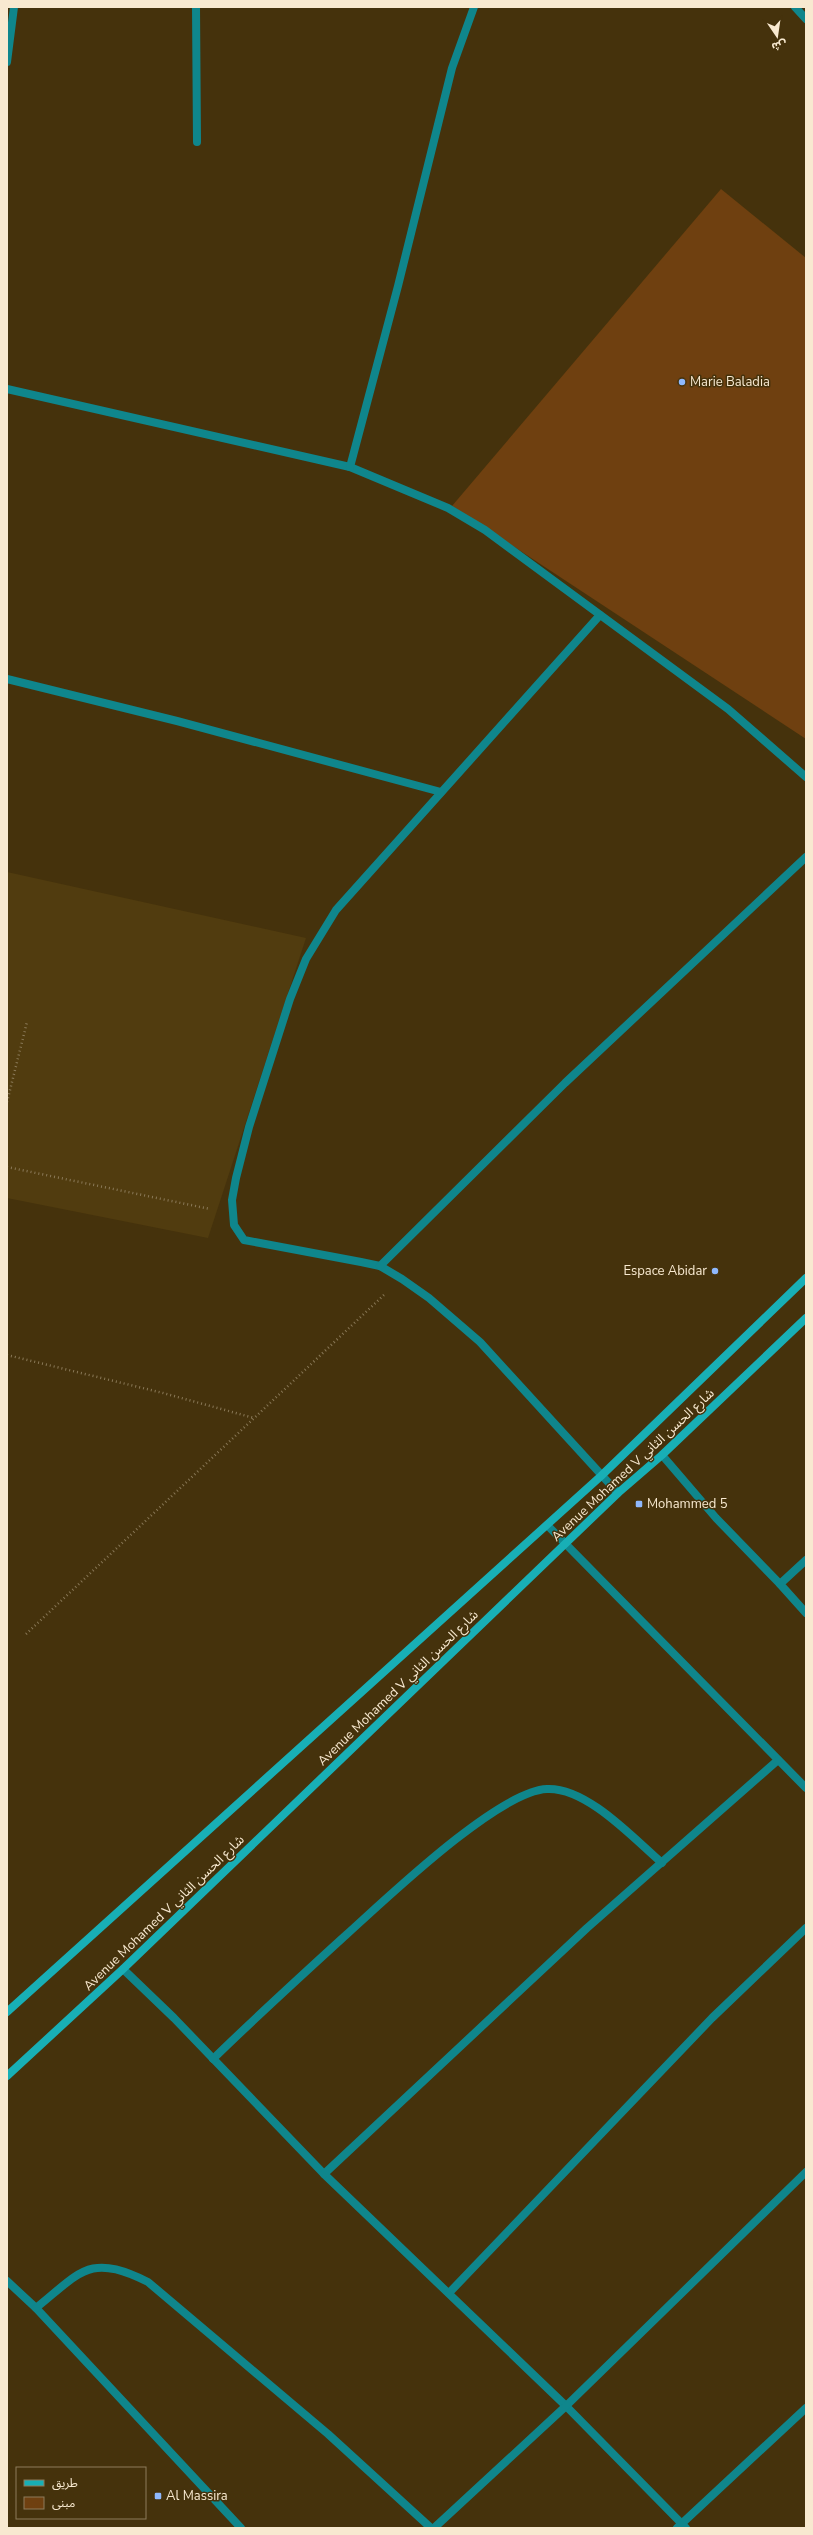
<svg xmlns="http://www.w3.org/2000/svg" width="813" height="2535" viewBox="0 0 813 2535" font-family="'Nunito Sans','Noto Sans Arabic',sans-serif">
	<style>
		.built { fill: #513c0f }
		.building { fill: #6f4010 }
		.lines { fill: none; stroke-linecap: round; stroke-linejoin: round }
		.path { stroke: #8a7958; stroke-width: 2.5; stroke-dasharray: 1 3; stroke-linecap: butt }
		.minor { stroke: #0f868c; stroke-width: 8 }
		.secondary { stroke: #18afb6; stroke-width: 8 }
		.poi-dot { fill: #8fb8fd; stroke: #45320c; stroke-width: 1.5 }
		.labels { text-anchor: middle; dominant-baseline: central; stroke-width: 3; stroke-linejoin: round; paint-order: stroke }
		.poi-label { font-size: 13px; fill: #f8e9d0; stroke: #45320c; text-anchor: start }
		.street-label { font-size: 13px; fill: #f8e9d0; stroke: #45320c }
	</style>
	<rect width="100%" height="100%" fill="#45320c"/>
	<polygon class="built" points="7,872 306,938 208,1238 7,1198"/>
	<polygon class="building" points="721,189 806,258 806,739 452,506"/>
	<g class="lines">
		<g class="path">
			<polyline points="7,1102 27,1022"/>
			<polyline points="7,1167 210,1209"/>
			<polyline points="7,1355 163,1393 254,1418"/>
			<polyline points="26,1634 384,1295"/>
		</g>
		<g class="minor">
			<polyline points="196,7 197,142"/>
			<polyline points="795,7 806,19"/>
			<polyline points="7,62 14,7"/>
			<polyline points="7,389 350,467 448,508 485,530 728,709 806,777"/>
			<polyline points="350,467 398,286 452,68 474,7"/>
			<polyline points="600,615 336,910 306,959 290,999 249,1127 236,1178 232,1200 234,1225 244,1240 361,1262 380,1266 402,1279 429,1298 480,1342 618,1493"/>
			<polyline points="7,679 177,721 441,792"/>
			<polyline points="380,1266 565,1083 806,857"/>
			<polyline points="662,1455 716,1518 780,1584"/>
			<polyline points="547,1525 806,1788"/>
			<polyline points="806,1560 780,1584 806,1613"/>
			<polyline points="123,1969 174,2018 324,2174 566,2406 686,2528"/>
			<path d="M213,2059C257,2016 301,1976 346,1935C385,1900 498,1791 547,1789C587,1787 634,1839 662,1863"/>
			<polyline points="324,2174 587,1928 778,1760"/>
			<polyline points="7,2281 36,2308 241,2528"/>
			<polyline points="449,2293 712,2018 806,1928"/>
			<path d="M36,2308C82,2271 89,2253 148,2282L328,2434L431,2528"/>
			<polyline points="434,2528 566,2406 806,2172"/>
			<polyline points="677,2528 806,2408"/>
		</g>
		<g class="secondary">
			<polyline points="7,2012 601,1476 806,1278"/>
			<polyline points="7,2076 123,1969 618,1493 662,1455 806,1318"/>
		</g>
	</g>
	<g class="poi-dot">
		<circle cx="682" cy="382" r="4"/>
		<circle cx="715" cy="1271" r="4"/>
		<rect x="635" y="1500" width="8" height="8" rx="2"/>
		<rect x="154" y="2492" width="8" height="8" rx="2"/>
	</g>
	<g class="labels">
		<g class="poi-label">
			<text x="690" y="382">Marie Baladia</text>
			<text x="707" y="1271" text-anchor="end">Espace Abidar</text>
			<text x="647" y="1504">Mohammed 5</text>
			<text x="166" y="2496">Al Massira</text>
		</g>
		<g class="street-label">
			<text transform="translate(633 1465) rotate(-43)">Avenue Mohamed V شارع الحسن الثاني</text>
			<text transform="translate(398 1688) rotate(-44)">Avenue Mohamed V شارع الحسن الثاني</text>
			<text transform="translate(164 1913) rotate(-44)">Avenue Mohamed V شارع الحسن الثاني</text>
		</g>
	</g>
	<rect width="813" height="2535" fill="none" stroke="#f8e9d0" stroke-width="16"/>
	<rect x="16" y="2467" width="130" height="52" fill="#45320c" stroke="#8d7b5a"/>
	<rect x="24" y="2480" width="20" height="6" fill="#18afb6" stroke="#8d7b5a"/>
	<text x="52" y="2487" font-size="12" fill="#f8e9d0">طريق</text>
	<rect x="24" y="2497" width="20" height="12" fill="#6f4010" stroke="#8d7b5a"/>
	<text x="52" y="2507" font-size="12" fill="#f8e9d0">مبنى</text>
	<g transform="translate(777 36) rotate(167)" stroke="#45320c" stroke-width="3" paint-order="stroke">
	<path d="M0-3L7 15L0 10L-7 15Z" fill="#f8e9d0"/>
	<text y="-6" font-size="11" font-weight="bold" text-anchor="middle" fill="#f8e9d0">ش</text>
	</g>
</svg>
